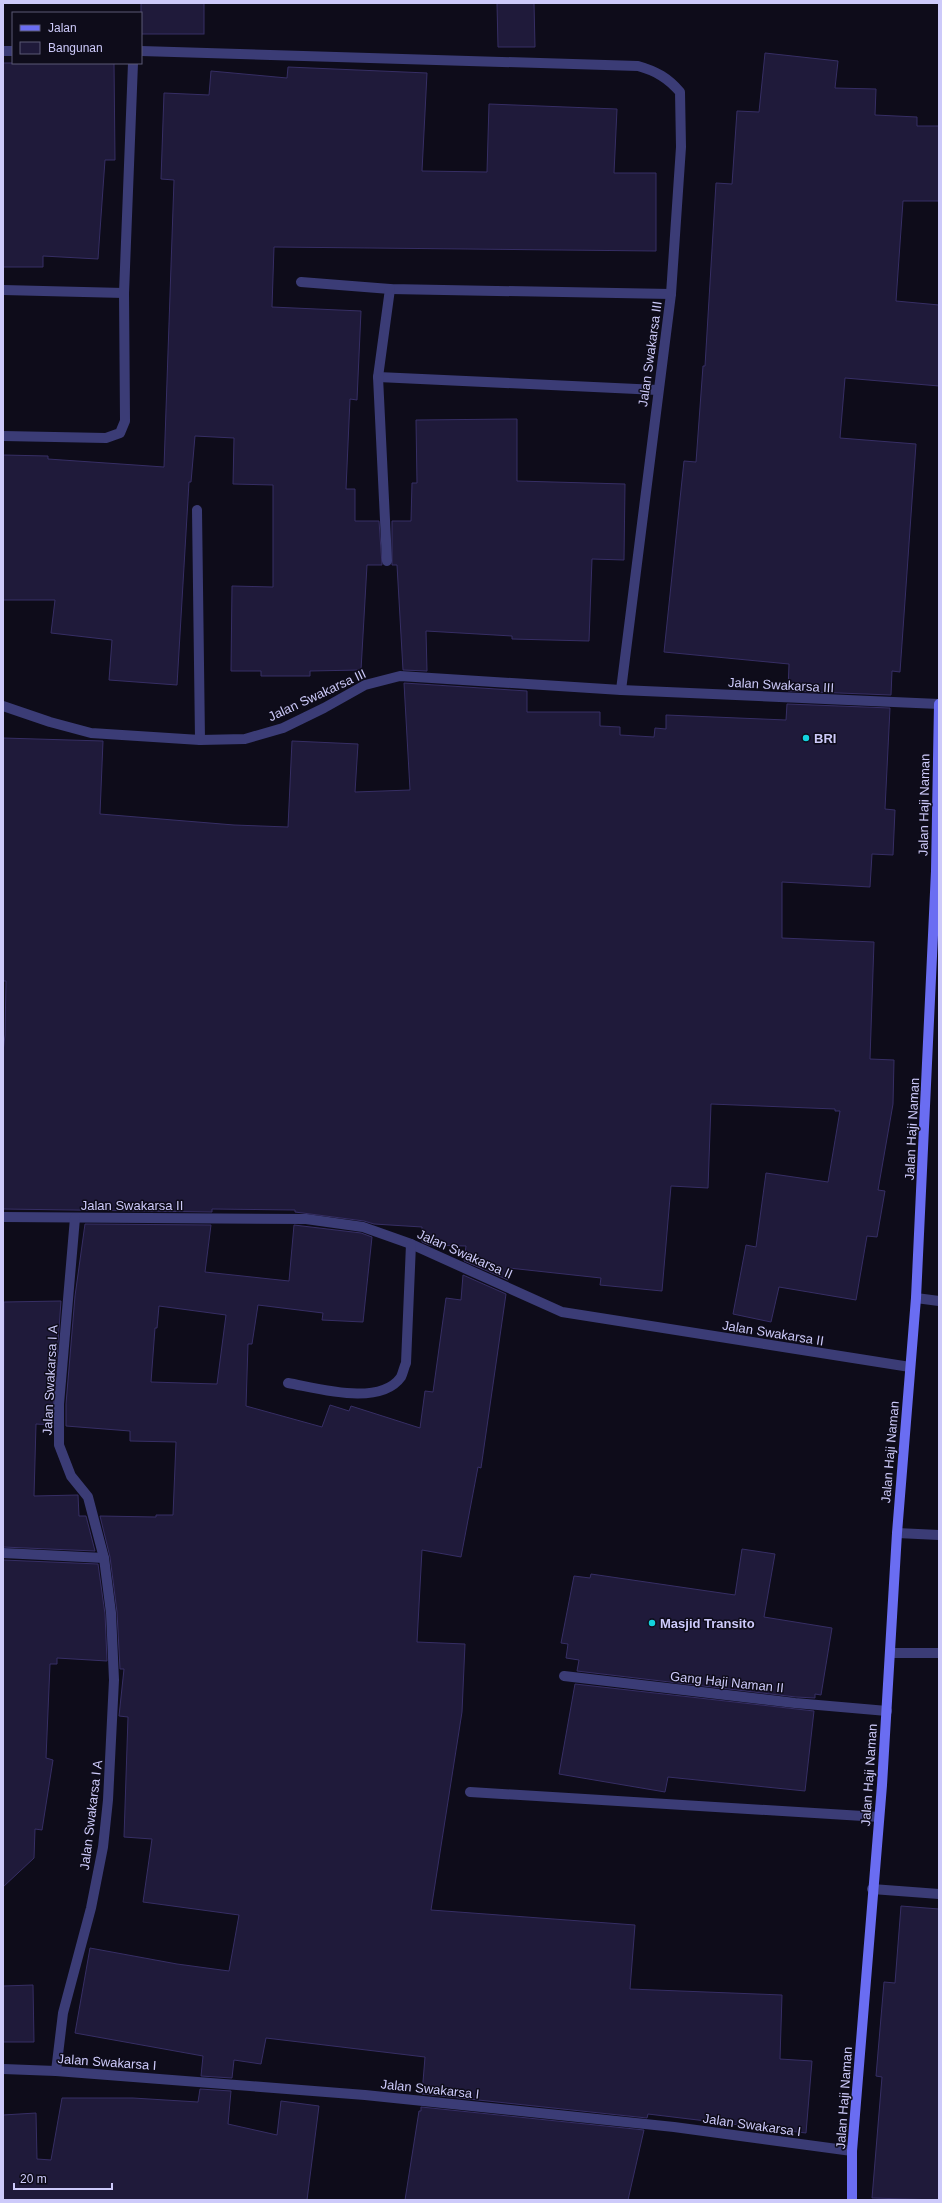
<svg xmlns="http://www.w3.org/2000/svg" width="942" height="2203" viewBox="0 0 942 2203" font-family="Arial,sans-serif">
	<style>
		.building { fill: #1f1a3a; stroke: #362e64; fill-rule: evenodd }
		.lines { fill: none; stroke-linecap: round; stroke-linejoin: round }
		.lane { stroke: #3b3c76; stroke-width: 10 }
		.street { stroke: #3b3c76; stroke-width: 10 }
		.secondary { stroke: #6a6df2; stroke-width: 10 }
		.poi-dot { fill: #13d3de; stroke: #0e0c1a; stroke-width: 1.5 }
		.labels { text-anchor: middle; dominant-baseline: central; stroke-width: 3; stroke-linejoin: round; paint-order: stroke }
		.street-label { font-size: 13px; fill: #cdcafa; stroke: #0e0c1a }
		.poi-label { font-size: 13px; font-weight: bold; fill: #cdcafa; stroke: #0e0c1a; text-anchor: start }
	</style>
	<rect width="100%" height="100%" fill="#0e0c1a"/>
	<g class="building">
		<rect x="141" y="3" width="63" height="31"/>
		<polygon points="497,3 534,3 535,47 498,47"/>
		<polygon points="765,53 838,61 835,88 876,89 875,115 917,117 917,126 939,126 939,201 903,201 896,301 939,305 939,386 845,378 840,438 916,444 900,672 892,671 891,695 788,691 789,664 664,652 684,461 696,462 703,366 705,366 716,183 732,184 737,111 759,112"/>
		<polygon points="3,63 114,63 115,160 105,160 98,259 43,256 43,267 3,267"/>
		<polygon points="288,67 427,73 422,171 487,172 489,104 617,109 614,173 656,173 656,251 274,247 272,307 361,311 357,400 350,399 346,489 355,489 355,521 379,521 382,565 367,565 361,670 310,671 310,676 261,676 261,671 231,671 232,586 273,587 273,485 233,484 234,438 195,436 191,482 189,482 177,685 109,680 112,640 51,633 55,600 3,600 3,455 48,456 48,459 164,467 174,180 161,179 164,93 209,95 211,71 287,78"/>
		<polygon points="517,419 517,481 625,484 624,560 592,559 589,641 512,639 512,636 426,631 427,671 403,670 397,565 392,565 392,521 411,521 412,483 417,483 416,420"/>
		<polygon points="404,683 527,691 527,712 600,712 600,726 620,727 620,735 654,737 655,728 666,729 666,715 786,720 787,704 890,708 885,809 895,810 893,855 872,854 870,887 782,882 782,938 874,942 870,1059 894,1060 893,1104 878,1190 885,1191 877,1237 867,1236 856,1300 779,1287 771,1322 733,1314 746,1245 756,1247 766,1173 828,1182 840,1111 835,1111 835,1109 711,1104 708,1188 671,1186 662,1291 600,1285 601,1278 509,1268 508,1280 464,1261 466,1246 429,1245 422,1242 422,1227 374,1224 364,1221 295,1212 295,1210 212,1209 212,1212 3,1209 3,1052 5,1035 6,981 3,981 3,738 103,741 100,814 234,825 288,827 292,741 358,744 355,792 410,790"/>
		<path d="M85,1224L211,1225L205,1272L289,1281L294,1225L361,1233L372,1237L363,1322L322,1320L323,1313L258,1305L252,1344H248L246,1406L322,1427L330,1405L349,1411L351,1406L420,1428L425,1391L433,1392L446,1298L461,1300L463,1275L506,1294L481,1468L478,1467L461,1557L422,1550L417,1642L465,1644L462,1712L431,1910L635,1925L630,1989L782,1995L780,2059L812,2061L806,2133L648,2114L647,2118L422,2094L425,2057L266,2038L261,2064L234,2060L232,2078L201,2076L203,2056L75,2033L90,1948L177,1964L229,1971L239,1915L143,1902L152,1839L124,1837L128,1717L119,1716L124,1669H120L117,1612L110,1557L100,1516L156,1517V1515H173L176,1442L130,1441V1431L66,1426V1404L75,1296ZM159,1306L226,1315L217,1384L151,1382L155,1328H157Z"/>
		<polygon points="61,1301 52,1425 36,1424 34,1496 78,1495 79,1516 86,1516 95,1551 3,1547 4,1302"/>
		<polygon points="742,1549 775,1554 764,1617 832,1628 821,1695 815,1694 815,1698 796,1697 577,1671 579,1660 566,1658 568,1644 561,1643 574,1576 590,1578 591,1574 735,1595"/>
		<polygon points="3,1560 98,1564 105,1614 107,1661 57,1658 57,1664 50,1664 46,1758 53,1760 42,1830 35,1829 34,1858 3,1887"/>
		<polygon points="575,1684 814,1711 805,1791 668,1777 665,1792 559,1774"/>
		<polygon points="901,1906 939,1909 939,2200 872,2198 882,2077 876,2076 884,1982 895,1983"/>
		<polygon points="33,1985 34,2042 3,2042 3,1986"/>
		<polygon points="200,2089 231,2091 228,2124 277,2135 281,2101 319,2106 307,2200 3,2200 3,2115 36,2113 37,2159 51,2160 62,2098 133,2098 198,2102"/>
		<polygon points="421,2107 644,2130 628,2200 405,2200 419,2111 421,2111"/>
	</g>
	<g class="lines">
		<g class="lane">
			<polyline points="897,1533 939,1535"/>
			<polyline points="890,1653 939,1653"/>
		</g>
		<g class="street">
			<polyline points="3,51 13,51"/>
			<path d="M141,51L638,66C656,71 668,78 680,92L681,147L671,294L621,690"/>
			<polyline points="301,282 390,289 671,294"/>
			<polyline points="3,290 124,293"/>
			<polyline points="378,377 658,390"/>
			<polyline points="3,436 106,438 120,433 125,421 124,293 133,63"/>
			<polyline points="197,510 200,740"/>
			<polyline points="387,561 378,377 390,289"/>
			<polyline points="3,706 50,722 91,733 200,740 245,739 283,728 324,708 365,685 400,676 621,690 939,704"/>
			<polyline points="3,1217 306,1219 363,1227 411,1244 562,1312 910,1367"/>
			<polyline points="916,1298 939,1301"/>
			<path d="M288,1383C317,1388 380,1407 401,1377C403,1373 404,1367 406,1363L411,1244"/>
			<polyline points="3,1553 104,1558"/>
			<polyline points="564,1676 795,1703 887,1711"/>
			<polyline points="470,1792 879,1817"/>
			<polyline points="872,1889 939,1894"/>
			<polyline points="3,2069 56,2071 365,2095 674,2127 852,2151"/>
			<polyline points="56,2071 63,2013 91,1908 103,1847 108,1800 114,1680 111,1613 104,1558 88,1497 71,1476 59,1445 59,1404 75,1218"/>
		</g>
		<polyline class="secondary" points="852,2200 852,2151 882,1785 897,1533 916,1298 936,871 939,704"/>
	</g>
	<g class="poi-dot">
		<circle cx="806" cy="738" r="4"/>
		<circle cx="652" cy="1623" r="4"/>
	</g>
	<g class="labels">
		<g class="street-label">
			<text transform="translate(650 354) rotate(-82)">Jalan Swakarsa III</text>
			<text transform="translate(781 685) rotate(3)">Jalan Swakarsa III</text>
			<text transform="translate(317 695) rotate(-25)">Jalan Swakarsa III</text>
			<text transform="translate(924 805) rotate(-89)">Jalan Haji Naman</text>
			<text transform="translate(912 1129) rotate(-87)">Jalan Haji Naman</text>
			<text x="132" y="1205">Jalan Swakarsa II</text>
			<text transform="translate(465 1254) rotate(24)">Jalan Swakarsa II</text>
			<text transform="translate(773 1333) rotate(9)">Jalan Swakarsa II</text>
			<text transform="translate(50 1380) rotate(-87)">Jalan Swakarsa I A</text>
			<text transform="translate(890 1452) rotate(-85)">Jalan Haji Naman</text>
			<text transform="translate(727 1682) rotate(6)">Gang Haji Naman II</text>
			<text transform="translate(869 1775) rotate(-86)">Jalan Haji Naman</text>
			<text transform="translate(91 1815) rotate(-83)">Jalan Swakarsa I A</text>
			<text transform="translate(107 2062) rotate(4)">Jalan Swakarsa I</text>
			<text transform="translate(430 2089) rotate(6)">Jalan Swakarsa I</text>
			<text transform="translate(844 2098) rotate(-86)">Jalan Haji Naman</text>
			<text transform="translate(752 2125) rotate(8)">Jalan Swakarsa I</text>
		</g>
		<g class="poi-label">
			<text x="814" y="738">BRI</text>
			<text x="660" y="1623">Masjid Transito</text>
		</g>
	</g>
	<rect width="942" height="2203" fill="none" stroke="#cdcafa" stroke-width="8"/>
	<rect x="12" y="12" width="130" height="52" fill="#0e0c1a" stroke="#5a5874"/>
	<rect x="20" y="25" width="20" height="6" fill="#6a6df2" stroke="#5a5874"/>
	<text x="48" y="32" font-size="12" fill="#cdcafa">Jalan</text>
	<rect x="20" y="42" width="20" height="12" fill="#1f1a3a" stroke="#5a5874"/>
	<text x="48" y="52" font-size="12" fill="#cdcafa">Bangunan</text>
	<path d="M14 2183v6h98v-6" fill="none" stroke="#cdcafa" stroke-width="2"/>
	<text x="20" y="2183" font-size="12" fill="#cdcafa" stroke="#0e0c1a" stroke-width="3" paint-order="stroke">20 m</text>
</svg>
